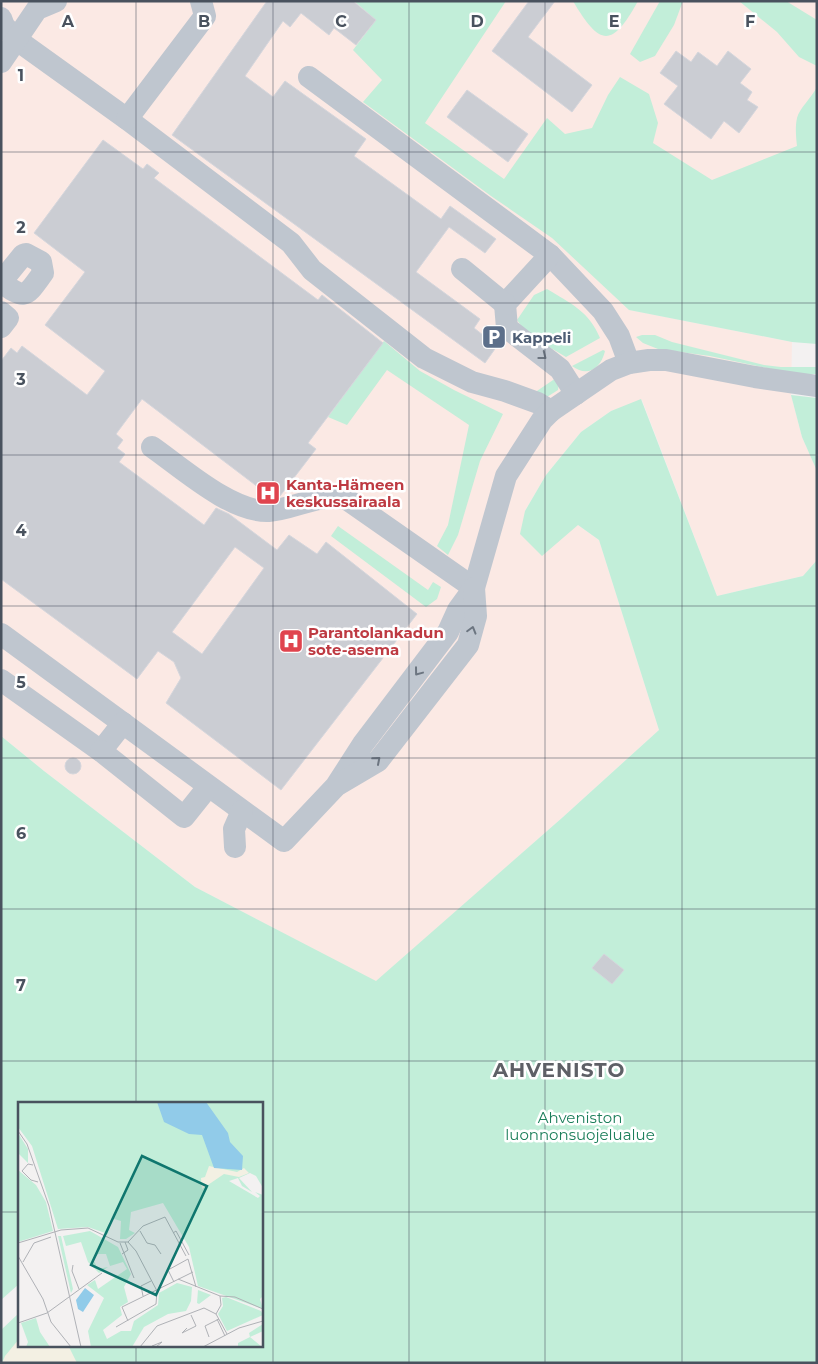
<svg xmlns="http://www.w3.org/2000/svg" width="818" height="1364" viewBox="0 0 818 1364" font-family="Montserrat,sans-serif">
	<style>
		.medical { fill: #fbe9e4 }
		.green { fill: #c2eed9 }
		.sand { fill: #f3f0e3 }
		.building { fill: #cbcdd3; stroke: #d5d6dc; fill-rule: evenodd }
		.lines { fill: none; stroke-linecap: round; stroke-linejoin: round }
		.minor { stroke: #bfc6cf; stroke-width: 22 }
		.oneway { stroke: #6c7580 }
		.grid { fill: none; stroke: #49525e; stroke-width: 1; stroke-opacity: 0.55 }
		.labels { text-anchor: middle; dominant-baseline: central; stroke-width: 5; stroke-linejoin: round; paint-order: stroke }
		.service-label { font-size: 15px; font-weight: bold; fill: #4e5e75; stroke: #fff; text-anchor: start }
		.health-label { font-size: 15px; font-weight: bold; fill: #be3a42; stroke: #fff; text-anchor: start }
		.park-label { font-size: 15px; fill: #1b7e5a; stroke: #fff }
		.district-label { font-size: 20px; font-weight: bold; letter-spacing: 1px; fill: #5e6066; stroke: #fff }
		.inset-road { fill: none; stroke: #afb1b6; stroke-width: 1 }
		.view { fill: #0f766e; fill-opacity: 0.15; stroke: #0f766e; stroke-width: 2.5 }
		.inset-edge { fill: none; stroke: #49525e; stroke-width: 2.5 }
		.grid-label { font-size: 16px; text-anchor: middle; font-weight: bold; fill: #49525e; stroke: #fff; stroke-width: 5; stroke-linejoin: round; paint-order: stroke }
	</style>
	<rect width="100%" height="100%" fill="#f3f1f1"/>
	<polygon class="medical" points="1,1 494,1 503,5 506,1 817,1 817,136 630,310 792,342 791,395 802,437 817,471 816,562 803,576 717,596 642,400 611,411 581,432 546,475 525,511 578,525 599,540 659,730 563,817 376,982 195,887 44,771 1,736"/>
	<g class="green">
		<path d="M354,1H506L425,123L504,179L547,118L565,134L592,128L608,95L620,77L649,94L658,123L653,143L712,180L797,146C796,137 795,127 797,118C799,109 812,97 817,87V344L792,342L629,310L552,238L491,196L363,102L382,80L353,50L376,20Z"/>
		<path d="M573,1H638C612,48 600,47 573,1Z"/>
		<polygon points="660,1 683,1 674,25 655,56 640,62 630,54"/>
		<polygon points="739,1 786,1 817,20 817,66 799,57 777,32"/>
		<path d="M547,289C570,303 589,311 600,338L566,357L527,334L517,320L534,295Z"/>
		<polygon points="642,335 655,335 672,342 764,365 781,367 817,367 817,374 795,374 710,356 658,349 643,343 636,337"/>
		<polygon points="384,341 420,371 454,390 503,414 480,461 458,535 448,555 437,546 448,525 469,425 387,370 347,425 328,417"/>
		<path d="M603,350L605,351C601,368 588,378 572,366Z"/>
		<polygon points="556,378 559,382 558,390 547,397 534,393"/>
		<polygon points="791,395 817,398 817,471 802,437"/>
		<polygon points="641,399 717,596 803,576 817,560 817,1363 1,1363 1,1330 19,1313 19,1345 261,1345 261,1103 19,1103 19,1284 1,1300 1,736 44,771 195,887 376,981 563,817 659,730 599,540 578,525 542,556 520,534 525,511 546,475 581,432 611,411"/>
		<polygon points="338,526 428,590 433,582 441,587 437,599 426,607 331,536"/>
	</g>
	<polygon class="sand" points="19,1339 19,1345 68,1345 77,1363 2,1363 5,1356"/>
	<g class="building">
		<polygon points="267,1 353,1 376,20 356,45 334,28 329,35 301,13 290,27 283,21 245,76 273,97 285,81 366,139 354,156 441,219 450,206 496,239 485,253 449,227 416,272 480,319 474,328 497,346 485,363 172,135"/>
		<polygon points="529,1 555,1 528,37 592,85 572,112 492,51"/>
		<polygon points="676,51 691,62 698,52 717,66 728,51 751,69 740,83 752,92 747,100 758,107 739,133 724,121 711,139 664,104 678,86 660,73"/>
		<polygon points="467,90 528,134 508,162 447,117"/>
		<path d="M103,140L143,169L147,164L159,173L154,178L318,300L322,295L383,343L308,443L316,449L280,496L271,497L142,399L116,434L123,440L117,448L125,454L119,462L204,525L216,508L229,514L277,550L289,535L317,554L326,542L417,614L281,790L166,703L181,678L174,662L158,651L137,679L1,579V361L11,348L17,353L22,346L87,395L105,371L45,325L85,272L34,233ZM235,547L264,568L202,654L172,632Z"/>
		<circle cx="73" cy="766" r="8"/>
		<polygon points="604,954 624,970 612,984 592,968"/>
	</g>
	<g class="lines">
		<g class="minor">
			<polyline points="1,18 4,26 17,40 127,119 291,243 312,270 424,358 472,382 505,391 538,403 551,411"/>
			<polyline points="1,62 37,9 56,1"/>
			<polyline points="309,77 550,255 603,311 619,336 629,363"/>
			<polyline points="127,119 205,16 201,1"/>
			<path d="M26,254L41,262L43,273C26,296 26,301 1,282L23,255Z"/>
			<polyline points="550,255 505,304 507,328 560,369 576,394"/>
			<polyline points="462,269 505,304"/>
			<polyline points="1,312 8,318 1,327"/>
			<path d="M152,447C182,468 232,513 269,511C295,509 316,494 345,498L474,588"/>
			<polyline points="1,634 284,841 336,786 363,744 448,632 458,610 474,588 506,476 542,420 551,411 611,370 629,363 649,360 666,360 755,377 817,386"/>
			<polyline points="1,680 101,751 123,723"/>
			<polyline points="101,751 184,817 208,787"/>
			<polyline points="339,784 378,761 468,645 476,616 474,588"/>
			<polyline points="235,847 234,829 242,811"/>
		</g>
	</g>
	<defs><path id="oneway-chevron" d="M-2-3.5L2.5 0L-2 3.5" fill="none" stroke-width="1.6" stroke-linecap="round" stroke-linejoin="round" transform="scale(1.25)"/></defs>
	<g class="oneway">
		<use href="#oneway-chevron" transform="translate(543 356) rotate(38)"/>
		<use href="#oneway-chevron" transform="translate(472 630) rotate(-74)"/>
		<use href="#oneway-chevron" transform="translate(418 672) rotate(127)"/>
		<use href="#oneway-chevron" transform="translate(377 760) rotate(-41)"/>
	</g>
	<path class="grid" d="M136,1V1103M273,1V1363M409,1V1363M545,1V1363M682,1V1363M1,152H817M1,303H817M1,455H817M1,606H817M1,758H817M1,909H817M1,1061H817M1,1212H19M261,1212H817M136,1345V1363"/>
	<defs>
		<symbol id="parking-square" viewBox="-11 -11 22 22"><rect x="-9" y="-9" width="18" height="18" rx="4" fill="#5c6f8a" stroke="#fff"/><path d="M-3.5-5.5H1a3.5 3.5 0 0 1 0 7H-1V5.5H-3.5ZM-1-3.4V-.6H.8a1.4 1.4 0 0 0 0-2.8Z" fill="#fff"/></symbol>
		<symbol id="hospital-square" viewBox="-11 -11 22 22"><rect x="-9" y="-9" width="18" height="18" rx="4" fill="#e0444e" stroke="#fff"/><path d="M-5-5h3v3.5h4V-5h3V5h-3V1.5h-4V5h-3Z" fill="#fff"/></symbol>
	</defs>
	<g fill-rule="evenodd">
		<use href="#parking-square" x="480" y="323" width="28" height="28"/>
		<use href="#hospital-square" x="254" y="479" width="28" height="28"/>
		<use href="#hospital-square" x="277" y="627" width="28" height="28"/>
	</g>
	<g class="labels">
		<g class="service-label">
			<text x="512" y="337">Kappeli</text>
		</g>
		<g class="health-label">
			<text x="286" y="484">Kanta-Hämeen<tspan x="286" dy="17">keskussairaala</tspan></text>
			<text x="308" y="632">Parantolankadun<tspan x="308" dy="17">sote-asema</tspan></text>
		</g>
		<g class="park-label">
			<text x="580" y="1117">Ahveniston<tspan x="580" dy="17">luonnonsuojelualue</tspan></text>
		</g>
		<g class="district-label">
			<text x="559" y="1070">AHVENISTO</text>
		</g>
	</g>
	<g transform="translate(18 1102)">
		<rect width="245" height="245" fill="#f3f1f1"/>
		<path d="M0,0H245V86L238,74L232,71L221,76L234,90L224,84L220,76L211,79L240,96L242,94L237,90L245,93V194L242,197L245,207L180,184L171,145L145,101L113,110L111,128L117,131L108,137H102L103,119L96,117L91,120L90,132L70,125L40,127L14,44L0,25ZM0,31L10,47V61L0,51ZM0,68L18,83L28,100L35,129L0,140ZM72,129L100,145L113,172L106,185L110,200L102,205L104,213L85,228L89,237L103,229H113L116,219L140,203L141,191L159,181L174,185L173,199L168,209L150,212L126,225L114,245H73L70,229L86,196L69,183L77,178L80,187L109,167L105,160L92,164L88,152H80L75,157L80,167L90,165L81,171L70,160L63,140L48,144L45,134ZM40,134H43L55,187L53,191ZM180,188L193,193L181,202L179,201ZM208,195L243,209L245,213L209,229L200,212L205,204L204,196ZM18,216L22,230L32,245H8L10,240L3,221ZM245,222V229L232,235L244,245H220V241L232,235L231,231Z" fill="#c2eed9"/>
		<path d="M191,64L219,70L226,66L231,71L221,75L206,72L184,87L183,76L187,75Z" fill="#f3f0e3"/>
		<path d="M139,0H188L210,31L212,40L225,54L224,68L196,66L184,33L171,32L146,20ZM67,186L76,193L65,210L60,207L58,198Z" fill="#91cbe9"/>
		<path class="inset-road" d="M0,29L9,42L31,104L63,245M15,63L10,62L4,69L13,78L20,80M122,129L129,141L137,143L143,152M155,131L158,129L171,153M0,141L43,128L70,126L100,140H110L125,124L147,115L168,154M102,141L116,176M104,152L110,148L107,140M0,154L25,197L33,220L53,245M170,157L178,185M5,160L16,141L33,135M55,163L54,169L61,187M160,177L202,194M156,180L150,168L170,157M125,194L123,184L133,179M202,194L217,195L245,207M198,212L203,203L202,194M199,217L207,234M110,219L104,205L175,170M0,221L29,211L84,171M98,225L138,202L139,189L118,149L110,140M169,226L164,231L178,224L173,213M191,235L187,224L201,217M134,244L144,240L138,245M122,245L139,224L186,206L198,212L209,232M185,245L221,226L245,219"/>
		<path class="view" d="M124,54L189,84L138,193L73,163Z"/>
		<rect width="245" height="245" class="inset-edge"/>
	</g>
	<g class="grid-label">
		<text x="68" y="27">A</text>
		<text x="204" y="27">B</text>
		<text x="341" y="27">C</text>
		<text x="477" y="27">D</text>
		<text x="614" y="27">E</text>
		<text x="750" y="27">F</text>
		<text x="21" y="81">1</text>
		<text x="21" y="233">2</text>
		<text x="21" y="385">3</text>
		<text x="21" y="536">4</text>
		<text x="21" y="688">5</text>
		<text x="21" y="839">6</text>
		<text x="21" y="991">7</text>
	</g>
	<rect width="818" height="1364" fill="none" stroke="#49525e" stroke-width="5"/>
</svg>
